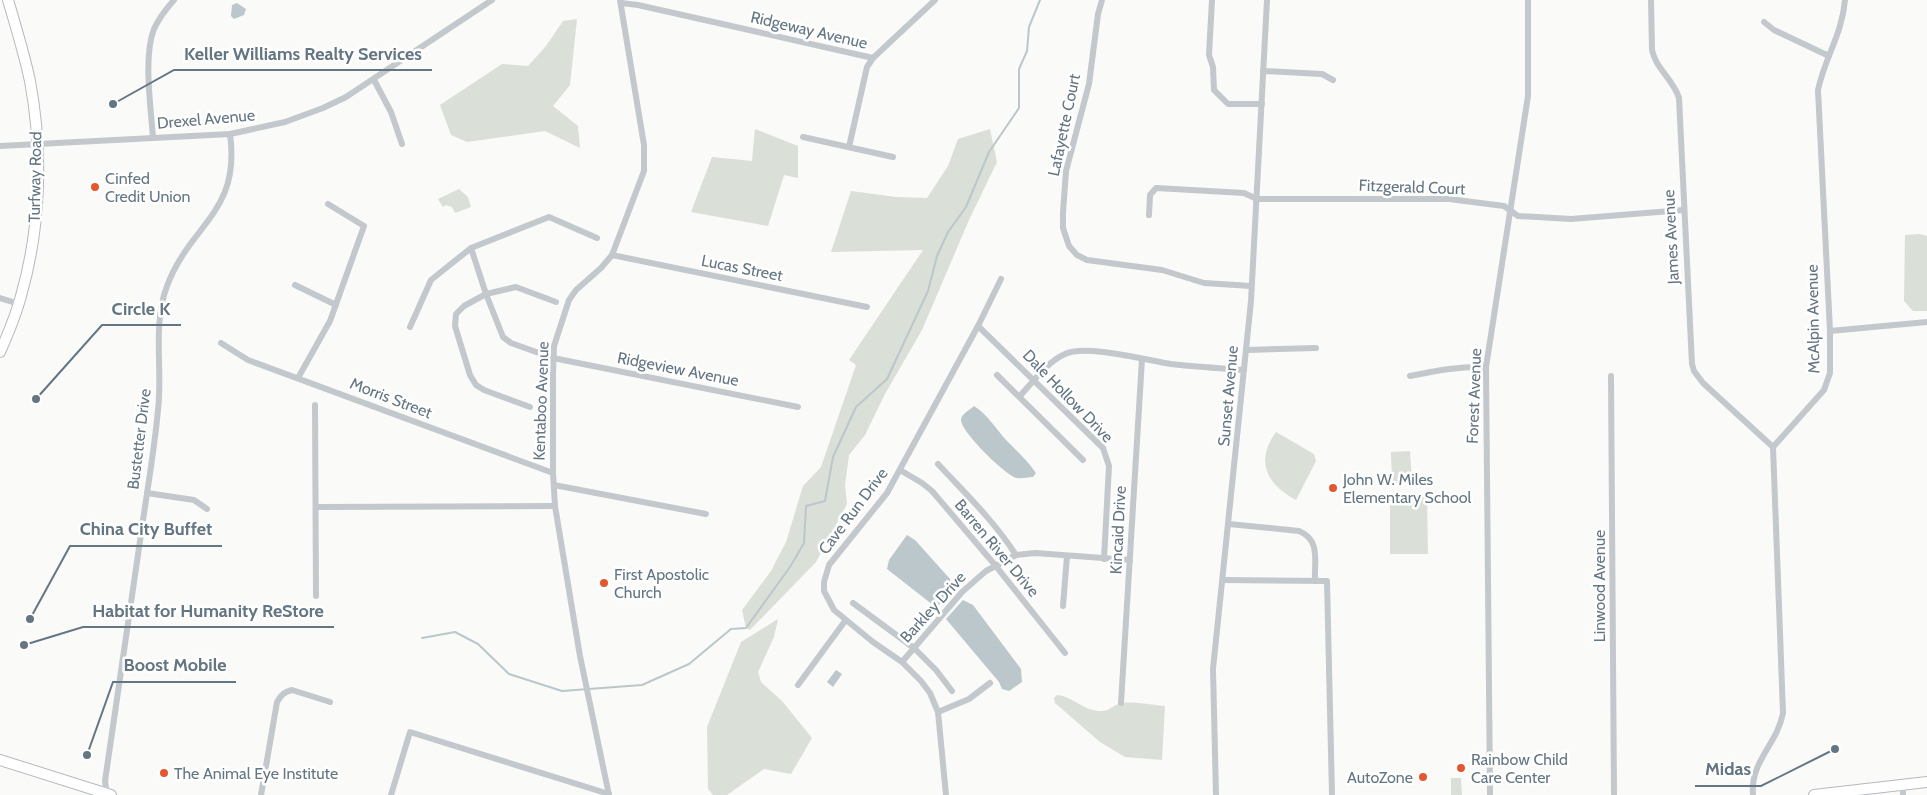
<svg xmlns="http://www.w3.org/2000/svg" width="1927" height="795" viewBox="0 0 1927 795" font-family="Cabin,sans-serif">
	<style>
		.green { fill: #dadfd7 }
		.water { fill: #bbc7cb }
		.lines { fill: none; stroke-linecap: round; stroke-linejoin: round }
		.stream { stroke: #bbc7cb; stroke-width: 2 }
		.primary-casing { stroke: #b5babe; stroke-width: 12 }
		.street { stroke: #c3c8cc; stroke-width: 6 }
		.primary { stroke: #fff; stroke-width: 10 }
		.poi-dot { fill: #e4572e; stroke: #fff; stroke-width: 2 }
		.labels { text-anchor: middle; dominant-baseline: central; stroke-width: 5; stroke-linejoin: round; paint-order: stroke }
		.street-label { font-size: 16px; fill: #657683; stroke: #fff }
		.poi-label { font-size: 16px; fill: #657683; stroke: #fff; text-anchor: start }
		.leader { fill: none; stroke: #657683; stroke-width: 2 }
		.callout-dot { fill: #657683; stroke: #fff; stroke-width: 2 }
		.callout-label { font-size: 18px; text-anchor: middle; font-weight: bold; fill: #657683; stroke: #fff; stroke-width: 5; stroke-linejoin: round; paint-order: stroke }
	</style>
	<rect width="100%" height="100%" fill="#fafaf8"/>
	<g class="green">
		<polygon points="577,19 570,85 553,106 578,126 580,148 545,131 467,142 451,135 440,105 502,64 528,66 546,46 563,21"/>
		<polygon points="755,129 798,146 798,178 784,175 768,226 691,212 712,157 752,161"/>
		<polygon points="990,129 997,162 969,220 922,330 885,394 865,435 849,455 845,485 847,504 816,562 750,630 746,628 742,610 771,571 786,542 803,486 821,467 856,365 849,360 923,250 831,252 851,191 896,197 927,198 948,166 958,139"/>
		<polygon points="459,189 468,197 471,207 455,213 452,207 446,205 443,207 438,199"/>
		<polygon points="1920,234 1927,236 1927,311 1913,311 1904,301 1905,235"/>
		<path d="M1276,432L1314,454L1316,461L1296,500C1266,484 1255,461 1276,432Z"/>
		<polygon points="1410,451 1412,484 1392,483 1391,452"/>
		<polygon points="1427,493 1428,554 1390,554 1390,494"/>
		<polygon points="778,619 774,637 758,672 761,682 782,701 812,738 791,774 764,769 727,795 713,795 708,789 707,727 741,642"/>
		<path d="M1057,695C1072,696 1084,711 1100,711C1109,712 1114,704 1122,703C1131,701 1155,705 1165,706L1162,760L1125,757L1100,742L1055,703L1054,698Z"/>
		<polygon points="1451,778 1461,778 1462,795 1451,795"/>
	</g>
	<g class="water">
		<polygon points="237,3 246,9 244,15 234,19 231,16 232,5"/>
		<path d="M974,406C988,415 996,429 1007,441C1017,451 1028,461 1036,473L1033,477C1028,477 1021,479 1017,478C1006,476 961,432 961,420C961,414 970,410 974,406Z"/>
		<polygon points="907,535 915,540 950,579 952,591 938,606 933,605 887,569 889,560"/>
		<polygon points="963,600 973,605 1021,669 1022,682 1009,691 1002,689 999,682 946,619"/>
		<polygon points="836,670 842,674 833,687 827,682"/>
	</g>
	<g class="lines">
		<polyline class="stream" points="422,638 455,632 478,644 509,674 562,691 642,685 689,664 731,629 746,628 790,567 804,543 806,506 825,501 833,457 856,407 887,379 928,291 937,256 948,232 966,207 989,152 1019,108 1019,69 1027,51 1029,27 1040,0"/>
		<defs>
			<g id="primary">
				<path d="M0,352C8,334 16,315 21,296C41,226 43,151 30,81C24,53 16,27 8,0"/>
				<polyline points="0,760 111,795"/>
				<polyline points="1814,795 1927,782"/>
			</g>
		</defs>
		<use href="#primary" class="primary-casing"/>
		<g class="street">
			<polyline points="1102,0 1098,14 1089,84 1066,171 1063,212 1063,228 1069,246 1077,255 1087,260 1162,270 1204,283 1251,286"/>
			<polyline points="1212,0 1209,55 1213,67 1214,90 1228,104 1262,104"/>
			<path d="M1651,0L1652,50C1656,69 1673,79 1679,98L1692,364L1694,371L1703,383L1773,447"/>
			<polyline points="621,3 638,5 873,58"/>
			<polyline points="1764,22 1774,30 1829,56"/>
			<polyline points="1263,71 1322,74 1333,80"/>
			<polyline points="374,80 391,112 402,144"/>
			<polyline points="803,137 893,157"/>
			<path d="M153,138C151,107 143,57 154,29C159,18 166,9 174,0"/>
			<polyline points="0,146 230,134 285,122 323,108 346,97 492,0"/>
			<polyline points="849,147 867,67 873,58 935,0"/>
			<polyline points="1149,215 1150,195 1156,188 1244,193 1257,199 1449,199 1504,206 1518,216 1571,219 1683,210"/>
			<polyline points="471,248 486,294 503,337 511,343 553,358 798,407"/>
			<polyline points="612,255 867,307"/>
			<polyline points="295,285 336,305"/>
			<polyline points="0,298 19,304"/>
			<polyline points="978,326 1103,448 1109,466 1104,559"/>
			<polyline points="410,327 431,280 471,248 549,217 597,238"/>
			<polyline points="1830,331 1927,322"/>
			<polyline points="221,343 248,360 553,473"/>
			<polyline points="1246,350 1316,348"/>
			<polyline points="997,375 1083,460"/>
			<path d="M1410,376C1435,371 1460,366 1486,367"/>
			<polyline points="1611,376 1614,795"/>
			<polyline points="298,378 330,321 364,226 328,204"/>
			<path d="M1020,396C1033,382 1047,362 1065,354C1085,344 1146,360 1171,364C1195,367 1220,368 1244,370"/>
			<polyline points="315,405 316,596"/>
			<polyline points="530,407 484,390 476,385 470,375 455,326 456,314 464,306 486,294 516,287 556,302"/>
			<path d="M938,464C965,493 994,521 1016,555"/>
			<polyline points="900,470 922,483 932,491 995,565 1065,653"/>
			<polyline points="554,485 706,514"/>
			<polyline points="147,493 194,500 207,509"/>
			<polyline points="316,507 555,506"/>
			<path d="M1229,524L1299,531C1321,540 1314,561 1315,581"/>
			<polyline points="1223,580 1327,581 1332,795"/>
			<polyline points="853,603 914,648 936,670 952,691"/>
			<polyline points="1063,606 1067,556"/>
			<polyline points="902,662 962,592 986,571 1016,555 1035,553 1130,560"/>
			<polyline points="798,685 845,621"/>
			<polyline points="1121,703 1142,359"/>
			<polyline points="938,712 969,699 990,683"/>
			<polyline points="1903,785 1903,795"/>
			<path d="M107,795L105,781C117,701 128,621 140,541C146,497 154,454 158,410C163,369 152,326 167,286C190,224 241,213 230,134"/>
			<path d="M261,795L277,702C281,695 284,692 292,690L330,702"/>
			<polyline points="391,795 410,732 609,794"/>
			<polyline points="609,795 580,656 555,506 553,473 553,375 554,346 569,300 576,290 601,268 612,255 644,171 644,145 620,0"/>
			<polyline points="946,795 938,712 930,693 921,681 902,662 873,642 834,610 824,591 824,582 829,565 887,493 978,326 1001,279"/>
			<polyline points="1216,795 1213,669 1251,301 1267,0"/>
			<polyline points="1490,795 1486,367 1528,96 1528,0"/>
			<path d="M1753,795C1750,761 1777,745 1783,713L1773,447L1824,390L1830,373V331L1818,90C1825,57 1842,35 1845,0"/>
		</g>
		<use href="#primary" class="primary"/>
	</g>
	<g class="poi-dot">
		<circle cx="95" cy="187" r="5"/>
		<circle cx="1333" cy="488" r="5"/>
		<circle cx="604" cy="583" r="5"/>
		<circle cx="1461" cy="768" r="5"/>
		<circle cx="164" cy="773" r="5"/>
		<circle cx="1423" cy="777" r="5"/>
	</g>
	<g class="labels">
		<g class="street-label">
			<text transform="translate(809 30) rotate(13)">Ridgeway Avenue</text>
			<text transform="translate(206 119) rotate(-5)">Drexel Avenue</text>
			<text transform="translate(1064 125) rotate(-78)">Lafayette Court</text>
			<text transform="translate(35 177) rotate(-89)">Turfway Road</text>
			<text transform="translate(1412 187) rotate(2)">Fitzgerald Court</text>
			<text transform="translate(1671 237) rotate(-93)">James Avenue</text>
			<text transform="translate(742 268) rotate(11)">Lucas Street</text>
			<text transform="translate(1813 319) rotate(-91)">McAlpin Avenue</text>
			<text transform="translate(678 369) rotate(11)">Ridgeview Avenue</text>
			<text transform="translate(1068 396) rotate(46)">Dale Hollow Drive</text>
			<text transform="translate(1228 396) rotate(-85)">Sunset Avenue</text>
			<text transform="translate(1474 396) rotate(-88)">Forest Avenue</text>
			<text transform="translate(391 398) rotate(21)">Morris Street</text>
			<text transform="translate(541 401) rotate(-88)">Kentaboo Avenue</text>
			<text transform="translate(139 439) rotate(-83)">Bustetter Drive</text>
			<text transform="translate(853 511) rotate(-53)">Cave Run Drive</text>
			<text transform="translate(1118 530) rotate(-87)">Kincaid Drive</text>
			<text transform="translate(997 548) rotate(50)">Barren River Drive</text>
			<text transform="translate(1599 586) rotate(-90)">Linwood Avenue</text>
			<text transform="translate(933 607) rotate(-48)">Barkley Drive</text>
		</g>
		<g class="poi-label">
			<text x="105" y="178">Cinfed<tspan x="105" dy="18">Credit Union</tspan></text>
			<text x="1343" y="479">John W. Miles<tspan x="1343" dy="18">Elementary School</tspan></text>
			<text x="614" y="574">First Apostolic<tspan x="614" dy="18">Church</tspan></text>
			<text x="1471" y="759">Rainbow Child<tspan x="1471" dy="18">Care Center</tspan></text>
			<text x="174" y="773">The Animal Eye Institute</text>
			<text x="1413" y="777" text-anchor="end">AutoZone</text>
		</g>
	</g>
	<path class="leader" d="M113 104L174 70H432M36 399L102 325H181M30 619L70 546H222M24 645L83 627H334M87 755L113 682H236M1835 749L1761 786H1695"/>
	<g class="callout-dot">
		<circle cx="113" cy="104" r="5"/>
		<circle cx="36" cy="399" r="5"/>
		<circle cx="30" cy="619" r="5"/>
		<circle cx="24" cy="645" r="5"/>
		<circle cx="87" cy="755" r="5"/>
		<circle cx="1835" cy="749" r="5"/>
	</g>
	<g class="callout-label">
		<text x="303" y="60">Keller Williams Realty Services</text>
		<text x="141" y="315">Circle K</text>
		<text x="146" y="535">China City Buffet</text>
		<text x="208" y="617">Habitat for Humanity ReStore</text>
		<text x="175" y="671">Boost Mobile</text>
		<text x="1728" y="775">Midas</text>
	</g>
</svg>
